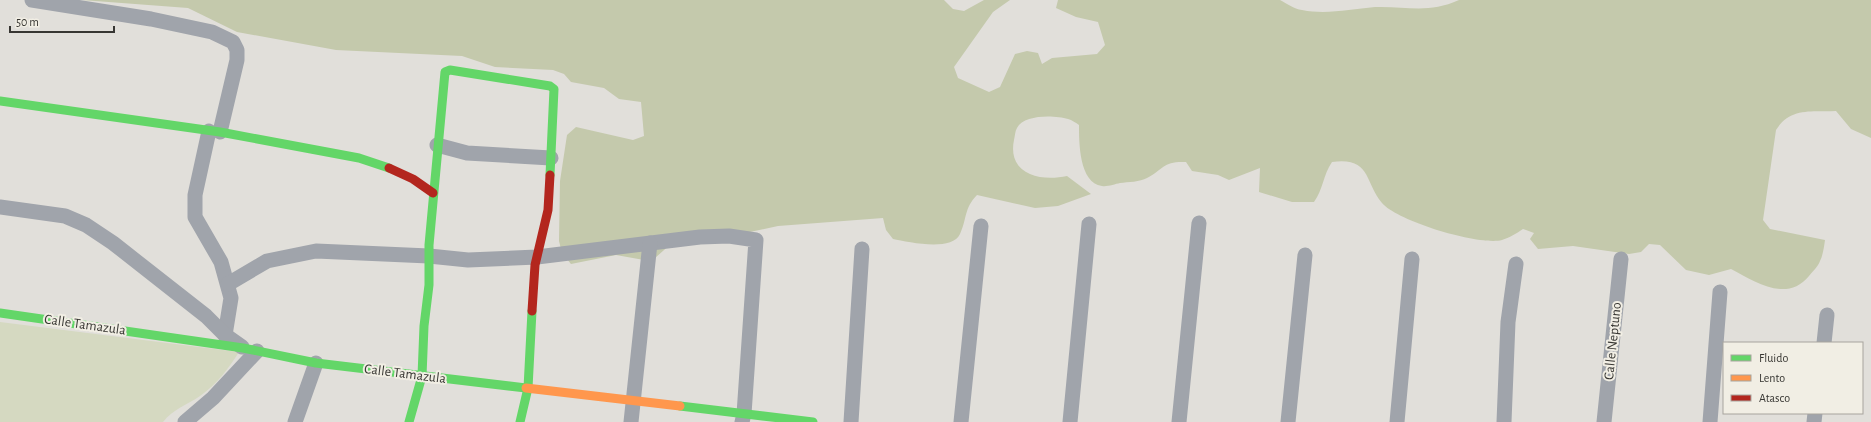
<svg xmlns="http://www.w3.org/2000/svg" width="1871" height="422" viewBox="0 0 1871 422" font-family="'Alegreya Sans',sans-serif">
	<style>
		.green { fill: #d5d9c1 }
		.forest { fill: #c4c9ac }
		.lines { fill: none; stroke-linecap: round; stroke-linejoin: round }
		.street { stroke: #a0a4ab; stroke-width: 15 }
		.fast { stroke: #63d668; stroke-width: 9 }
		.slow { stroke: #ff974d; stroke-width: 9 }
		.jam { stroke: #b3261e; stroke-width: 9 }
		.labels { text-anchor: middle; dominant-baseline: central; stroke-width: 4; stroke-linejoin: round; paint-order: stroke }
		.street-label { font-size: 14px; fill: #373632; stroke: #f1eee4 }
	</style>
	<rect width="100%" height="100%" fill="#e1dfda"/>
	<path class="green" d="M0,322L239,352C229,368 216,385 200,396C187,405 173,409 163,422H0Z"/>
	<path class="forest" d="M82,0H944L953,9L964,11L984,0H1010L993,12L954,67L958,78L989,92L1000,87L1015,54L1027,51L1038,53L1042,64L1052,58L1097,54L1105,45L1098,22L1076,17L1056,8L1058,0H1280C1286,3 1294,9 1302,10C1327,15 1350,9 1375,7C1407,6 1428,14 1459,0H1871V138L1851,129L1836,111C1811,112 1790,107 1776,130L1763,220L1770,229L1825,240C1824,247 1823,255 1820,261C1818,267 1812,272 1809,276C1787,303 1755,282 1731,269L1709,275L1686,270L1660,245L1649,244L1641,252L1629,254L1573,246L1538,249L1530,239L1534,233L1523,229C1517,233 1509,238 1502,240C1479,246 1397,221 1382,203C1364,181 1371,157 1332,162C1323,175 1323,190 1314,202H1292L1259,192L1260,168L1229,180L1218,175L1192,171L1186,162C1163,161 1164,169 1147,178C1140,182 1128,182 1120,183C1115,184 1107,187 1102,186C1079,183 1079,142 1079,125C1076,123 1072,120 1068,119C1055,115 1024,114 1017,128C1015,131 1015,136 1014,140C1007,174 1040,182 1067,176L1091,194L1058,206L1035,208L977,195C964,208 967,219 960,234C952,252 908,242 893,239L886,230L883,218L778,226L745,233L672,243L655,258L644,260L616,255L571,264L562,253L559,241L560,181L567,135L576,127L633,140L644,136L641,102L619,99L604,88L571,82L564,74L553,70L495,67L462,56L336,50L237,32L188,8Z"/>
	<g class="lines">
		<g class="street">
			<polyline points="32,0 151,19 212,32 233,42 237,50 237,60 220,132"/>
			<polyline points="209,131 195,195 195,217 221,262 231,298 225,335"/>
			<polyline points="437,145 467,153 551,158"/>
			<polyline points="0,207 65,216 86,225 113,243 206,316 225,335 242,347"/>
			<polyline points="228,284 267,261 316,251 429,256 468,260 537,257 700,237 729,236 756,240 744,414 742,422"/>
			<polyline points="1824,343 1827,315"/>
			<polyline points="185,422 213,398 257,351"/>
			<polyline points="295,422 316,363"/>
			<polyline points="631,422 650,243"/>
			<polyline points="851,422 862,249"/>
			<polyline points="961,422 981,226"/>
			<polyline points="1070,422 1089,224"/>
			<polyline points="1179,422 1199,223"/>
			<polyline points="1288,422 1305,255"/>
			<polyline points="1397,422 1412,259"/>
			<polyline points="1504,422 1508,322 1516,264"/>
			<polyline points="1604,422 1621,259"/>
			<polyline points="1710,422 1720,292"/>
			<polyline points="1814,422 1815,413"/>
		</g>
		<g class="fast">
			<polyline points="0,101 220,132 359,158 389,168"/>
			<polyline points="0,313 243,348 316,363 526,388"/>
			<polyline points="680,406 813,422"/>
			<polyline points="409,422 422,376 424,326 429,285 429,245 445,72 450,70 550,86 554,89 550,175"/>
			<polyline points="520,422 528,388 532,311"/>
		</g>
		<polyline class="slow" points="526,388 680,406"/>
		<g class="jam">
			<polyline points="389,168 413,179 433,193"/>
			<polyline points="532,311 535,265 548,210 550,175"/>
		</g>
	</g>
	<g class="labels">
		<g class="street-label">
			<text transform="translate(85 325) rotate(8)">Calle Tamazula</text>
			<text transform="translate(1613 341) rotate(-84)">Calle Neptuno</text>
			<text transform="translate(405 374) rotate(7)">Calle Tamazula</text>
		</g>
	</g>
	<rect x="1723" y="342" width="140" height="72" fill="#f1eee4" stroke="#a7a49d"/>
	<rect x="1731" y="355" width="20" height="6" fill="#63d668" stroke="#a7a49d"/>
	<text x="1759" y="362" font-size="12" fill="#373632">Fluido</text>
	<rect x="1731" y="375" width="20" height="6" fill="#ff974d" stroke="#a7a49d"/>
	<text x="1759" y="382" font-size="12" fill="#373632">Lento</text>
	<rect x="1731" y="395" width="20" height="6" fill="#b3261e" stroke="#a7a49d"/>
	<text x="1759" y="402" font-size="12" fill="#373632">Atasco</text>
	<path d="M10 26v6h104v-6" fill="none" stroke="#373632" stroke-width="2"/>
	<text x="16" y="26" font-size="12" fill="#373632" stroke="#f1eee4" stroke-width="3" paint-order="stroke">50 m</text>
</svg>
